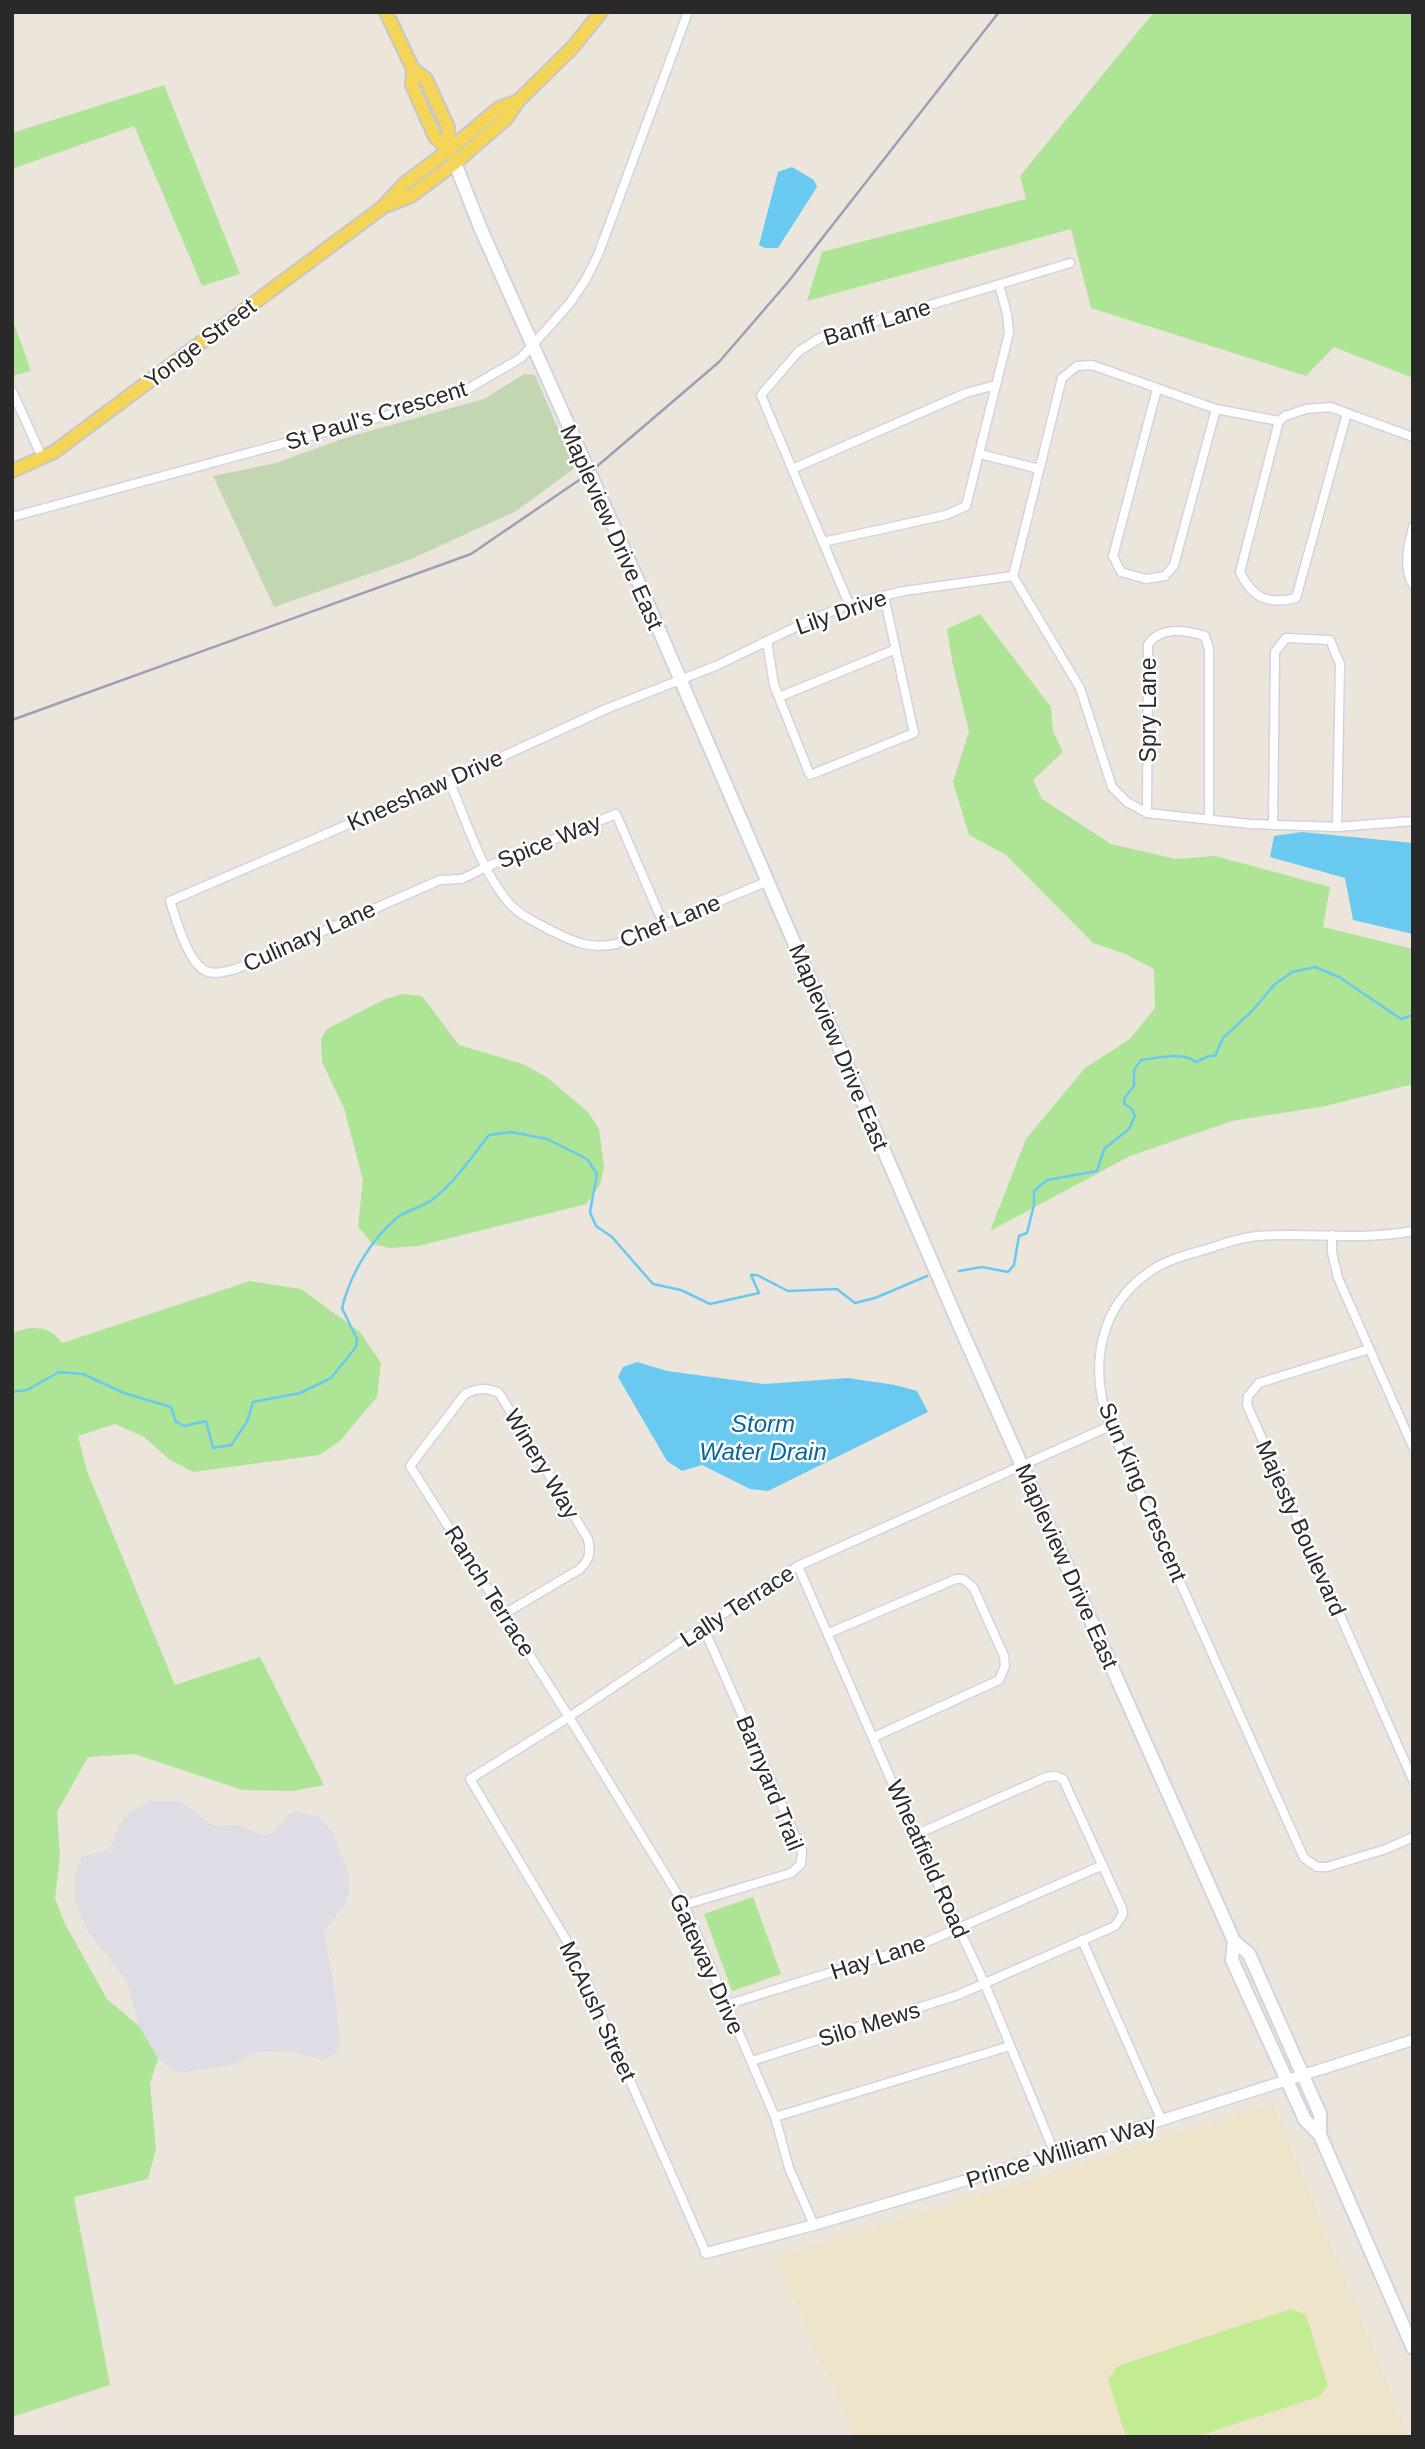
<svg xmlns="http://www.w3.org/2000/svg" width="1425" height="2449" viewBox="0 0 1425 2449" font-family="Helvetica,sans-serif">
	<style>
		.industrial { fill: #dedce4 }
		.education { fill: #eee4c9 }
		.green { fill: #aee495 }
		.cemetery { fill: #c2d6b1 }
		.pitch { fill: #c2ec91 }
		.water { fill: #6ac9f1 }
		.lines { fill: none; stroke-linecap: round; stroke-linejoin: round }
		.stream { stroke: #6ac9f1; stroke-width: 2.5 }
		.minor-casing { stroke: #d0d3e3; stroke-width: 11 }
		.tertiary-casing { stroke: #d0d3e3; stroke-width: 13 }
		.secondary-casing { stroke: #d0d3e3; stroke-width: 16 }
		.primary-casing { stroke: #c7c7c7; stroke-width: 16 }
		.minor { stroke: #fff; stroke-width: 8 }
		.tertiary { stroke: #fff; stroke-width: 10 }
		.secondary { stroke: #fff; stroke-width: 12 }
		.primary { stroke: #f4d558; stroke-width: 12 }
		.rail { stroke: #9da0b4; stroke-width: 2.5 }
		.labels { text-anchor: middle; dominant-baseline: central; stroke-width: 5; stroke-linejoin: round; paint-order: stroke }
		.street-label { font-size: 23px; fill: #292929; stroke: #fff }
		.water-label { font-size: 24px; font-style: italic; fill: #0a659d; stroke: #fff }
	</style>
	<rect width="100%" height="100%" fill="#ece5db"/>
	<polygon class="industrial" points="151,1801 180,1801 214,1826 239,1825 263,1835 273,1833 292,1812 317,1815 334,1834 348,1872 349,1893 344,1905 324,1932 335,1992 340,2043 336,2053 323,2060 287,2051 256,2052 232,2065 177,2073 158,2058 139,2026 127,1981 88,1931 75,1902 75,1874 82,1857 110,1849 119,1825 130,1812"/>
	<polygon class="education" points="1273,2104 1409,2437 855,2437 775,2259"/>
	<g class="green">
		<polygon points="1154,12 1413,12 1413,378 1334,347 1306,376 1091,308 1071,229 807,301 822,252 1026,199 1020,176"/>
		<polygon points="164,85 240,274 202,286 134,126 12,169 12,133"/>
		<polygon points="12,318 31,371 12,376"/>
		<polygon points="980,614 1051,707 1053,731 1063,752 1033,780 1042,799 1111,844 1176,859 1215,856 1330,887 1323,927 1413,949 1413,1084 1326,1106 1232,1121 1130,1156 990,1231 1026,1139 1085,1068 1130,1039 1155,1008 1154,969 1123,953 1093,943 1006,855 969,835 953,782 969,731 953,666 947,629"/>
		<polygon points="402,994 422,996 459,1045 523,1064 548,1078 588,1112 599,1129 604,1167 600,1185 586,1204 418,1246 390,1248 372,1244 358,1226 363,1180 344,1108 322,1062 321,1039 327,1029 385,999"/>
		<path d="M250,1281L301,1289L360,1332L381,1363L377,1397L339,1442L319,1455L193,1472L169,1459L144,1437L115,1424L78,1436L87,1471L175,1685L260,1657L324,1785L293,1791L243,1790L135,1754L88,1757L57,1812L60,1856L55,1898L64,1922L107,1999L139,2026L158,2058L150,2084L156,2149L148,2179L74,2197L110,2385L12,2417V1333C32,1325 50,1325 62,1343Z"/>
		<polygon points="753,1897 781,1974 732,1991 704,1914"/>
	</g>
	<polygon class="cemetery" points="524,374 535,375 575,468 516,511 409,560 274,607 213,476 276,463 345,438 484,399"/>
	<polygon class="pitch" points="1291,2309 1306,2315 1328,2385 1320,2396 1196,2437 1126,2437 1108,2379 1118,2366"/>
	<g class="water">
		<polygon points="792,167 814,180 817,187 778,248 765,248 759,245 778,172"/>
		<polygon points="1302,832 1413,843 1413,934 1353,920 1345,878 1270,857 1274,836"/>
		<polygon points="637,1362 667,1371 764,1384 848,1378 895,1385 917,1391 928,1412 768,1491 750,1489 702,1465 682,1471 667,1461 618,1377 623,1367"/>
	</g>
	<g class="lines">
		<g class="stream">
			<path d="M959,1271L982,1267L1008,1272L1014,1265L1019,1236L1027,1233L1034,1205V1191L1047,1180L1097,1171L1104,1149L1129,1129L1135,1116L1132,1109L1124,1104L1125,1097L1134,1086V1070L1141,1060C1157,1058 1183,1051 1196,1062L1209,1056H1215L1223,1038L1253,1010L1274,985L1292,972L1315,967L1339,977L1401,1019L1413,1015"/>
			<path d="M12,1392L27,1390L59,1372L83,1374L124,1393L171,1407L176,1422L184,1426L206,1421L213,1448L231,1445L247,1422L253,1402L300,1393L331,1378L356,1347L357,1339L342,1308C350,1275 371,1239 398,1217C408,1210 422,1207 432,1200C455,1182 471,1158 489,1135L511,1132L547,1139L587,1159L597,1174L590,1212L596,1226L612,1237L653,1284L681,1290L710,1304L759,1293L751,1275H757L788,1291L837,1289L855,1303L875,1298L927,1276"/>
		</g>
		<defs>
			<g id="minor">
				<polyline points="1157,389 1113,556 1121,572 1146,579 1165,576 1174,565 1216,409"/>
				<polyline points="12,391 42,457"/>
				<path d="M1279,421L1240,572C1252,598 1268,605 1296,598L1347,413"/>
				<polyline points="980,454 1039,469"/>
				<polyline points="792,469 966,393 996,385"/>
				<polyline points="12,517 436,402 464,391 521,358 570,303 586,279 598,255 688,12"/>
				<path d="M1413,527C1408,545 1403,568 1413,585"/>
				<polyline points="823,542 946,515 966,506 1009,333 1007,314 999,285"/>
				<polyline points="1013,576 1062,378 1077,366 1092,365 1216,409 1279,421 1285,416 1306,409 1330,407 1413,437"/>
				<polyline points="1013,576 1080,688 1112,787 1127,802 1147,813 1250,824 1337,827 1413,821"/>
				<polyline points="849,604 761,395 799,351 820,338 1070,263"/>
				<polyline points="767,641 774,685 810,775 914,733 884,596"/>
				<polyline points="779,697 896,649"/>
				<path d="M449,781C466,819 479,865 505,898C516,914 537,923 554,932C576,943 591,949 616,944L766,882"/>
				<path d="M1147,813L1148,645C1159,626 1186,630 1205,636L1209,649V819"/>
				<polyline points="1273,824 1275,652 1286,638 1330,640 1340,664 1337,827"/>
				<path d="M664,925L616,814L486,867L462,879L440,880L236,969C226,971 214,976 204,970C187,960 176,919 170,901L449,781L606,709L718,665L802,624L849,604L904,591L1013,576"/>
				<path d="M1413,1231C1362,1241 1309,1232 1258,1236C1241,1237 1223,1244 1207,1249C1190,1254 1172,1258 1157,1267C1098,1302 1088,1367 1110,1426L1304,1858L1317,1867H1327L1386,1849L1413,1837"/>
				<polyline points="1332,1235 1332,1252 1338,1278 1413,1447"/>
				<polyline points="1369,1349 1259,1383 1248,1396 1247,1405 1413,1780"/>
				<polyline points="798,1566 915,1835 984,1982 1055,2154"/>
				<path d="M504,1614L580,1569C590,1559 591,1552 588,1539L499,1393C486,1387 478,1388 465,1394L410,1466L569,1717L684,1905L775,2117L789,2168L814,2225"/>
				<polyline points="829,1633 956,1579 963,1579 973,1587 1004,1656 1005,1666 999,1680 874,1737"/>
				<polyline points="684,1905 791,1873 801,1864 802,1851 709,1640 701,1628"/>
				<polyline points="1082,1940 1162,2121"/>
				<polyline points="726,2005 922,1944 1103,1865"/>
				<polyline points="752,2061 958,1995 1115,1926 1123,1914 1122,1908 1063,1779 1056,1776 1046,1777 915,1835"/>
				<polyline points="775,2117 1010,2046"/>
				<polyline points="706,2253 574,1953 470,1779 569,1717 701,1628 798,1566 1110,1426"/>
			</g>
			<polyline id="tertiary" points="706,2253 814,2225 1055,2154 1413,2040"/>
			<g id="secondary">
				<polyline points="455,163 480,227 637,579 960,1327 1234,1941 1249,1954 1320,2114 1320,2135"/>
				<polyline points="1234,1941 1232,1960 1305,2120 1320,2135 1413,2348"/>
			</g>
			<g id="primary">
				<polyline points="386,12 413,69 412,85 435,137 449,150"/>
				<polyline points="413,69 426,79 448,127 450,152"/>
				<polyline points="388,205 411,196 455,163 506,119 518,101 573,47 601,12"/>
				<polyline points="12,471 54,452 383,207 404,184 449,150 499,108 518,101"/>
			</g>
		</defs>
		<use href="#minor" class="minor-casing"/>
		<use href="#tertiary" class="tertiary-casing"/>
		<use href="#secondary" class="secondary-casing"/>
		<use href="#primary" class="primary-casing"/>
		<use href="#minor" class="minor"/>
		<use href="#tertiary" class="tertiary"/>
		<use href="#secondary" class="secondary"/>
		<use href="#primary" class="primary"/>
		<polyline class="rail" points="12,720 471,554 588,474 719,362 788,282 999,12"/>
	</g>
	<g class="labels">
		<g class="street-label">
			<text transform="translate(877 322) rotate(-17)">Banff Lane</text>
			<text transform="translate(200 343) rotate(-37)">Yonge Street</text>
			<text transform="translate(376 415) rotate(-17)">St Paul's Crescent</text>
			<text transform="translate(612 527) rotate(66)">Mapleview Drive East</text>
			<text transform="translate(841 612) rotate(-19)">Lily Drive</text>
			<text transform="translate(1148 710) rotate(-90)">Spry Lane</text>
			<text transform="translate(425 790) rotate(-24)">Kneeshaw Drive</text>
			<text transform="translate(549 841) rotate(-22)">Spice Way</text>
			<text transform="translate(670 921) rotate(-22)">Chef Lane</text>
			<text transform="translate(309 936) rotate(-24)">Culinary Lane</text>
			<text transform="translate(839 1047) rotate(67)">Mapleview Drive East</text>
			<text transform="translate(542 1464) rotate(59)">Winery Way</text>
			<text transform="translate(1143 1492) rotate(67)">Sun King Crescent</text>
			<text transform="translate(1301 1528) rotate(66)">Majesty Boulevard</text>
			<text transform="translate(1067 1566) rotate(66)">Mapleview Drive East</text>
			<text transform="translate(490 1591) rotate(58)">Ranch Terrace</text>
			<text transform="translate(737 1606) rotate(-33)">Lally Terrace</text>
			<text transform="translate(770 1783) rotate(68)">Barnyard Trail</text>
			<text transform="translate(928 1859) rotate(66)">Wheatfield Road</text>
			<text transform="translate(878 1957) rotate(-18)">Hay Lane</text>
			<text transform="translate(707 1964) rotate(66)">Gateway Drive</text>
			<text transform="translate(598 2011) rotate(65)">McAush Street</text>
			<text transform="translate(869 2024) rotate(-17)">Silo Mews</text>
			<text transform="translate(1061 2152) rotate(-17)">Prince William Way</text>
		</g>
		<g class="water-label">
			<text x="763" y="1423">Storm<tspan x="763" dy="28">Water Drain</tspan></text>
		</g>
	</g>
	<rect width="1425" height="2449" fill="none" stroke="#292929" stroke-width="28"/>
</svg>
